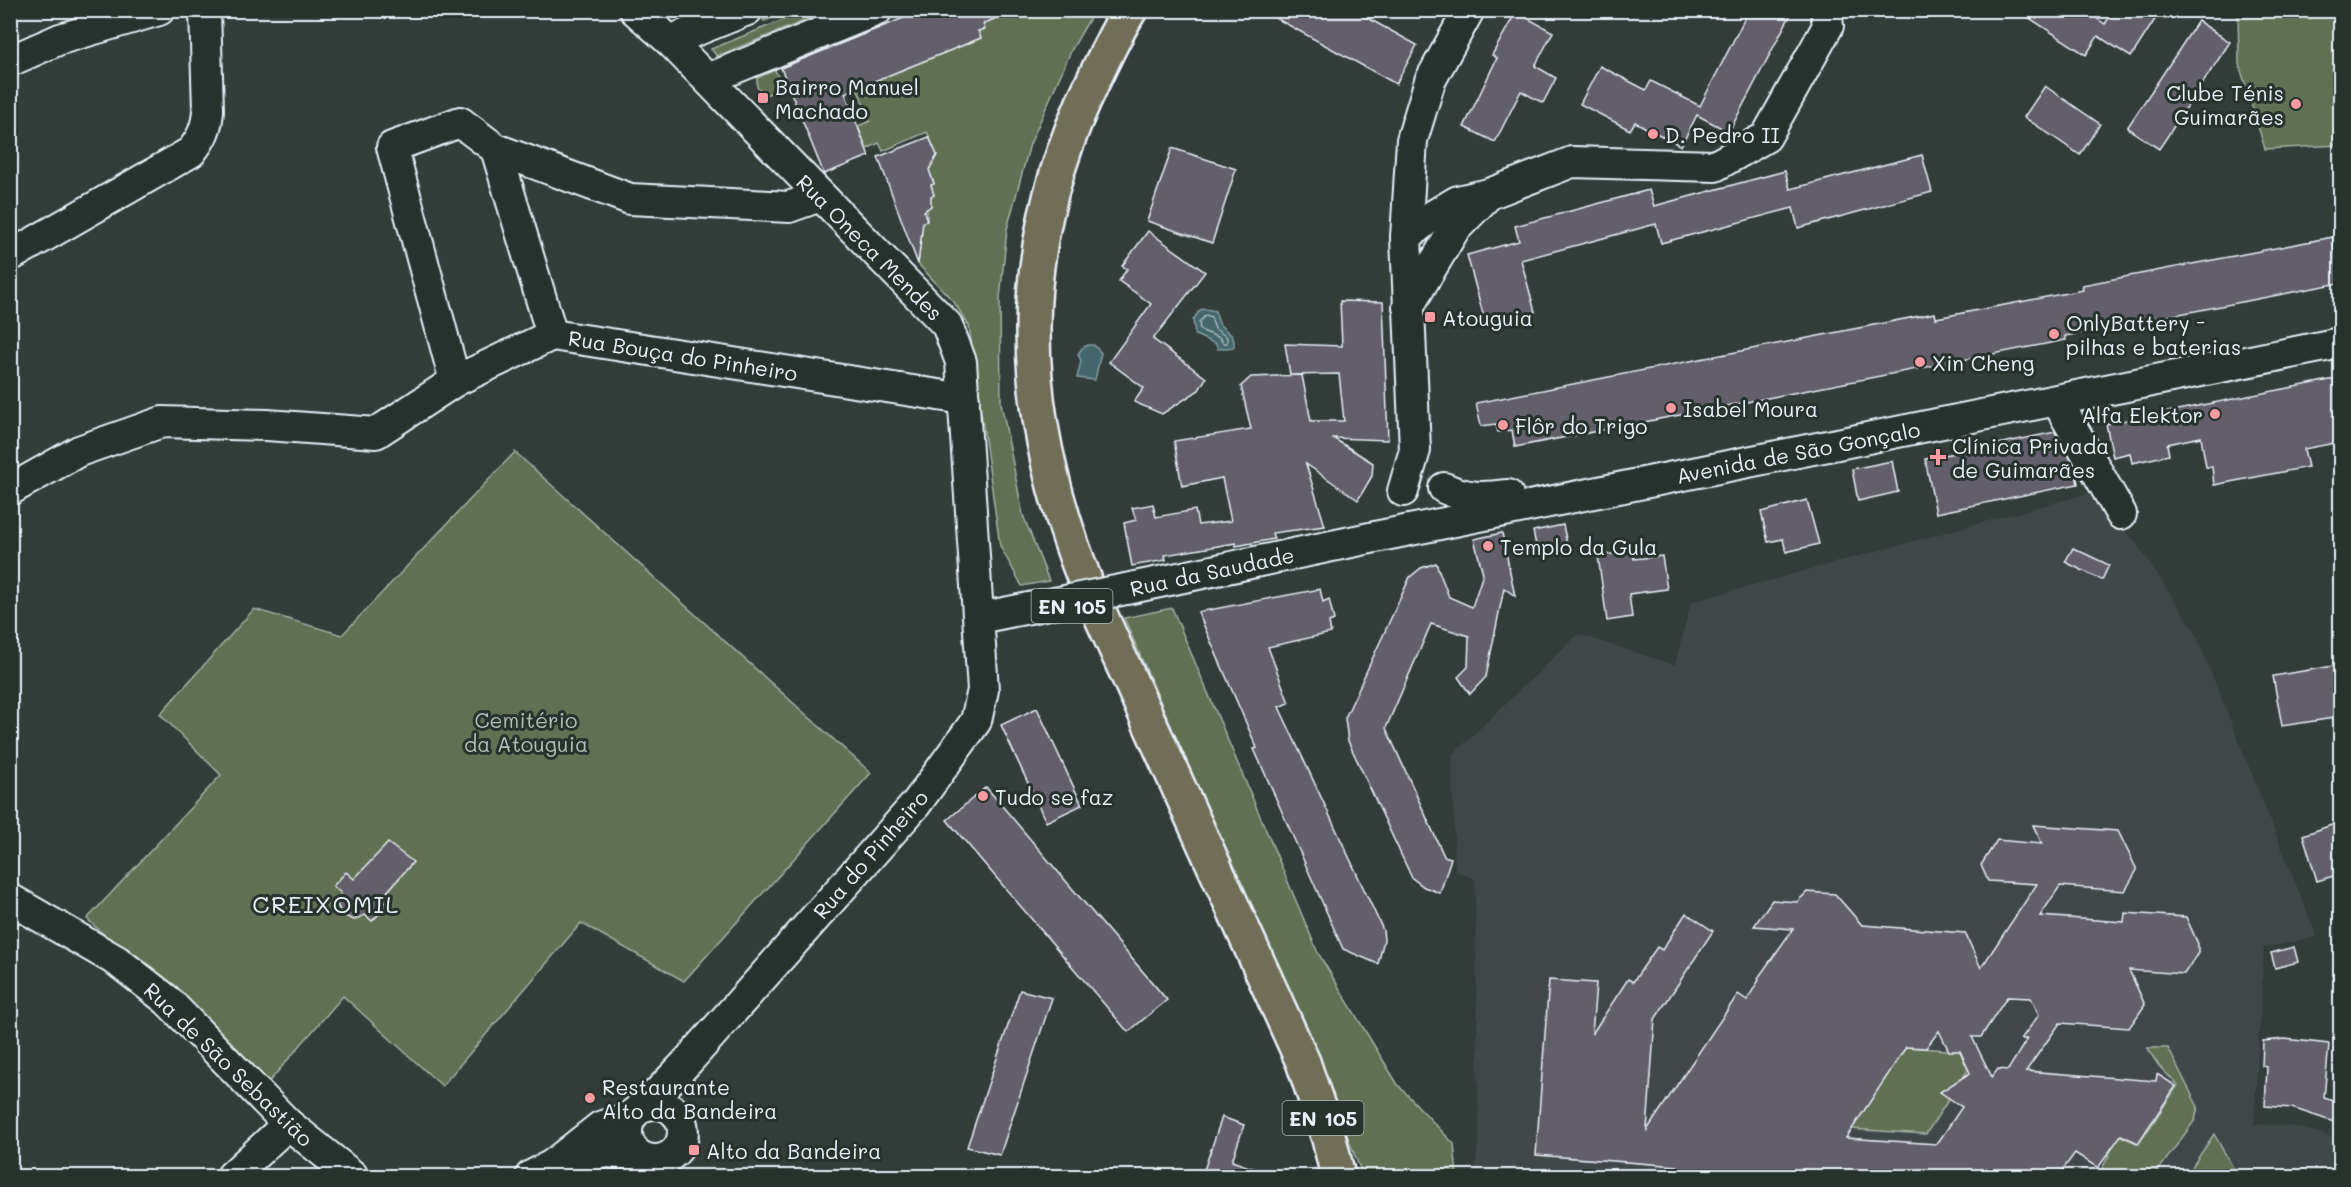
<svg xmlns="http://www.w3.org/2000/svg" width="2351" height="1187" viewBox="0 0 2351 1187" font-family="Mali,sans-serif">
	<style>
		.built { fill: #414648 }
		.green { fill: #607052; stroke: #a4b0a5; stroke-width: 1.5 }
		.water { fill: #43666a; stroke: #859ea3; stroke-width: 1.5 }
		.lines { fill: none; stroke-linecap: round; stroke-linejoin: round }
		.shore { stroke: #a6b9bf; stroke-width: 1.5 }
		.building { fill: #645f6a; stroke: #e8f1f8; stroke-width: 1.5; fill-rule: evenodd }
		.minor-casing { stroke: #e8f1f8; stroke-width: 34 }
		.highway-casing { stroke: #e8f1f8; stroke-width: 38 }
		.minor { stroke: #26332d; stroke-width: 30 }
		.highway { stroke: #716e59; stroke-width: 33 }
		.minor-bridge-casing { stroke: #e8f1f8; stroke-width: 34; stroke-linecap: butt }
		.minor-bridge { stroke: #26332d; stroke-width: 30 }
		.poi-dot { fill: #ff9aa2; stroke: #26332d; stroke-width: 2 }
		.labels { text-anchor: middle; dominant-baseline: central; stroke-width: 6; stroke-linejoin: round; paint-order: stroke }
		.shield { fill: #26332d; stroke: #aeb8bb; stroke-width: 1.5 }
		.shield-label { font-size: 20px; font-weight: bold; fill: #e8f1f8 }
		.poi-label { font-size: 21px; fill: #e8f1f8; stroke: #26332d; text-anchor: start }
		.street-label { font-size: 21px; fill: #e8f1f8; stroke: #26332d }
		.park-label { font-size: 21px; fill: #b2bdb6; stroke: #26332d }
		.quarter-label { font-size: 24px; letter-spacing: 1.5px; fill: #e8f1f8; stroke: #26332d }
	</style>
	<rect width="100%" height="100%" fill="#323c39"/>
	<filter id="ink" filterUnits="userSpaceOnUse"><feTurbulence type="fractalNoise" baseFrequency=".0167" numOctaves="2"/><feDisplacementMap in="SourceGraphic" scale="12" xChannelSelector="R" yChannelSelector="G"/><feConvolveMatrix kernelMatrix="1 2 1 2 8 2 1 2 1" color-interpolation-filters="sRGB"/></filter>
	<g filter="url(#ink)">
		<polygon class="built" points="2093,492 2136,543 2193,627 2317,937 2264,948 2254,1124 2295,1127 2321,1133 2340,1142 2340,1176 1474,1176 1479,1137 1475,879 1455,871 1452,755 1578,634 1675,665 1691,602"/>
		<g class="green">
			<polygon points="770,10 791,10 791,11 764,21 761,14"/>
			<polygon points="808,10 829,11 717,56 711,49"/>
			<polygon points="991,11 1094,11 1072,49 1030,144 1007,229 1000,298 1001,403 1023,515 1049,581 1022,586 1000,546 969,326 954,302 918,264 923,222 927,220 927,209 931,206 931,201 927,198 934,195 931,185 934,183 929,170 937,155 927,132 883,151 879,143 867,149 858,126 870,121 857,88 980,38 978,31 985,29 983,24"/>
			<polygon points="2238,11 2340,11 2340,145 2265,149 2239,64"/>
			<polygon points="775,70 783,87 764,96 757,87 757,78"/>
			<polygon points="515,452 871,773 684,981 581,923 442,1086 343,996 267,1084 87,919 221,775 160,714 254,609 342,635"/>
			<polygon points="1172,608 1318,953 1398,1085 1454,1144 1457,1176 1363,1176 1321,1070 1124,618"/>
			<polygon points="1906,1047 1960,1051 1968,1070 1926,1134 1851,1129"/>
			<polygon points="2147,1048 2168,1048 2198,1107 2195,1120 2158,1171 2155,1171 2152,1176 2113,1176 2102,1169 2112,1149 2084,1131 2117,1132 2121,1136 2139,1144 2178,1085 2159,1066"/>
			<polygon points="2214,1134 2236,1173 2190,1170"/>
		</g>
		<g class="water">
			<path d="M1205,309L1215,311C1217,316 1218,323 1221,326C1229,334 1235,334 1234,347L1218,349L1216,344L1195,335L1193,320L1200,310Z"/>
			<polygon points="1088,345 1094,345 1101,353 1095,380 1077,378 1081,361 1078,354 1082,348"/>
		</g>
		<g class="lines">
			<polygon class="shore" points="1206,315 1211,317 1215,329 1227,337 1227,343 1223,343 1220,338 1200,330 1199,322"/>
		</g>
		<g class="building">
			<polygon points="923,10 1014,10 983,24 985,29 978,31 981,38 845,93 869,156 824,174 781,68"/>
			<polygon points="1261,10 1353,10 1417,45 1396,84"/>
			<polygon points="1749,10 1793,10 1729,132 1697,115 1681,146 1635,122 1630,130 1580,104 1600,66 1646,90 1651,81 1700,106"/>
			<polygon points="2017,10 2084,10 2105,24 2114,10 2161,10 2131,57 2098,36 2086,55"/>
			<polygon points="1516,12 1553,32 1535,66 1556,78 1543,103 1521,91 1495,142 1464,127 1497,58 1492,55"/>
			<polygon points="2198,21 2230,42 2159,149 2127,128"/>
			<polygon points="2045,86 2100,124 2080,155 2024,117"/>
			<polygon points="929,137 937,155 929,170 934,184 931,185 934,195 931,196 931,206 924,211 927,221 923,222 918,264 878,157"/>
			<polygon points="1172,148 1236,169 1212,243 1147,221"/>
			<polygon points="1922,155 1932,192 1798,228 1793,208 1661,243 1656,224 1521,260 1535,312 1486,325 1467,255 1519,241 1515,226 1649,190 1654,206 1785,171 1790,189"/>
			<polygon points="1148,231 1205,272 1153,339 1206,378 1199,390 1162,414 1134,402 1144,388 1109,362 1151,304 1119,281 1127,269 1122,266"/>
			<polygon points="2333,237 2340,283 2065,336 2066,340 1515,447 1512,430 1498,432 1496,424 1481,426 1476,403 1935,313 1936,318 2083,290 2082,285"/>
			<polygon points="1340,301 1383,302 1388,440 1333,438 1373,463 1372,476 1358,500 1306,464 1325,526 1272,533 1274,539 1236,546 1236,543 1165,555 1166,560 1132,566 1124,523 1136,520 1132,508 1153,504 1156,517 1195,510 1198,525 1231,521 1222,478 1182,486 1174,441 1251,429 1241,386 1251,377 1302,375 1311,421 1344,421 1339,374 1290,375 1285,344 1342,346"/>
			<polygon points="2340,378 2340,442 2304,449 2308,467 2214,485 2212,467 2206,467 2201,437 2167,444 2169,455 2132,463 2130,453 2113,457 2106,424"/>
			<polygon points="2055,432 2075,467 2078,484 1936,513 1925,459"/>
			<polygon points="1892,461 1898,492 1858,501 1852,469"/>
			<polygon points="1807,500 1819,544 1786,552 1783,539 1768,542 1761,512"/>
			<polygon points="1563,525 1567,544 1537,550 1533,531"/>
			<polygon points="1502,533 1515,596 1504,588 1486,677 1470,694 1458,677 1468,667 1469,636 1431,624 1386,728 1444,856 1451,858 1440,893 1424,887 1412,878 1348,741 1345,718 1410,577 1421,568 1436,563 1449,597 1472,607 1483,574 1474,539"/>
			<polygon points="2073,548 2109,565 2102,580 2065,562"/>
			<polygon points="1633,551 1634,559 1662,556 1667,589 1629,594 1632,617 1607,621 1598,556"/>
			<polygon points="1320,589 1323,602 1329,599 1334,620 1329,622 1331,633 1268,647 1289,703 1279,707 1383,930 1384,940 1378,964 1343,949 1254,749 1257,748 1198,612"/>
			<polygon points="2340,665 2340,717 2282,726 2273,676"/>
			<polygon points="1037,708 1082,805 1046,822 1001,725"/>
			<polygon points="986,787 1167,1000 1128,1032 947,820"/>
			<polygon points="2340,822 2340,874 2317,881 2303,835"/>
			<path d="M2033,825L2118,831L2137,870L2125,891L2060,886L2040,916L2124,922L2125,913L2186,917L2198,944V953L2184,974L2129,970L2145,1005L2129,1028L2060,1023L2026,1071L2156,1081L2157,1074L2176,1086L2138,1143L2121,1135L2098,1168L2075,1153L2058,1176H1670L1677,1166L1536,1155L1549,980L1596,983L1592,1034L1628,979L1633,982L1657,947L1662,950L1686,913L1713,931L1655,1019L1647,1130L1738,994L1747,1000L1759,980L1758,978L1793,929L1754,926L1772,900L1797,902L1807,892L1835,894L1862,925L1965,933L1981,968L2037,884L1988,881L1981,865L1997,840L2042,844ZM2007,997L2031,998L2039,1015L2021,1039H2027L2008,1070L1998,1069L1992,1077L1972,1037H1981ZM1939,1031L1949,1051H1960L1970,1073L1940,1092L1962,1107L1937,1144L1846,1138L1906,1047L1926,1048Z"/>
			<polygon points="388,843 413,862 381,899 388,905 372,921 365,915 354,920 342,915 337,904 341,893 333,886 346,872 354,879"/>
			<polygon points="2294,947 2298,962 2275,968 2271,953"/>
			<polygon points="1020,990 1052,998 1000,1155 967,1147"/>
			<polygon points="2285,1039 2329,1044 2324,1098 2340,1103 2340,1124 2292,1108 2265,1106 2267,1067 2262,1066 2263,1041"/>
			<polygon points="1222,1117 1244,1125 1232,1161 1269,1174 1268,1176 1202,1176"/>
		</g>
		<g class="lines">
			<defs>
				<g id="minor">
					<polyline points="635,10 670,41 947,325 961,362 983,690 976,721 916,804 689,1060 646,1105"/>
					<polyline points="670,41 747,10"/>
					<polyline points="10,61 60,39 159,10"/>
					<polyline points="708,79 877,10"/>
					<polyline points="496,149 552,335"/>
					<polyline points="1406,237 1429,218 1458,201 1489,194 1572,162 1715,166 1766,137 1828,26 1826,10"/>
					<path d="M10,256L191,152C202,138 207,128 208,110L205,10"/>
					<polyline points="1408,307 1454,230 1489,194"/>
					<polyline points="455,381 392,147 460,122 496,149 630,199 789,207 820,196"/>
					<polyline points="2057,401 2121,514"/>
					<path d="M1444,488C1468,499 1482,498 1508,495"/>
					<polyline points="10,490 79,451 162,422 267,425 376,433 455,381 552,335 964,399"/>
					<polyline points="1403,491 1415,450 1406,237 1412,140 1430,81 1469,10"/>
					<polyline points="1126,589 1375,537 2340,343"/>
					<polyline points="979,618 1029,608"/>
					<polyline points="10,899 117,961 167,1000 288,1124 353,1176"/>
					<circle cx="655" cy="1132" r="28"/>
					<polyline points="561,1163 607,1152 637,1155"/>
					<polyline points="232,1176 288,1124"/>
					<polyline points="531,1176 552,1165 600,1127 631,1117"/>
				</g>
				<path id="highway" d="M1130,10C1116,32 1105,56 1094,79C1011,250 1017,409 1086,583L1303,1062L1329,1139L1338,1176"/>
			</defs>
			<use href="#minor" class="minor-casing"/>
			<use href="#highway" class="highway-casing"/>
			<use href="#minor" class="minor"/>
			<use href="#highway" class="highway"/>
			<defs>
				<polyline id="minor-bridge" points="1029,608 1126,589"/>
			</defs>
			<use href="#minor-bridge" class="minor-bridge-casing"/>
			<use href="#minor-bridge" class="minor-bridge"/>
		</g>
	</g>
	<g class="poi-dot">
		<rect x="757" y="92" width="12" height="12" rx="3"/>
		<circle cx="2296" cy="104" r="6"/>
		<circle cx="1653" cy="134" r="6"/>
		<rect x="1424" y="311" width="12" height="12" rx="3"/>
		<circle cx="2054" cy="334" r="6"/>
		<circle cx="1920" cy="362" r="6"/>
		<circle cx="1671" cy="408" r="6"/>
		<circle cx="2215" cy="414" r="6"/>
		<circle cx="1503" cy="425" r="6"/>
		<path d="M1935 448h6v6h6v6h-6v6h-6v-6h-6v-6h6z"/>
		<circle cx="1488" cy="546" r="6"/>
		<circle cx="983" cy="796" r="6"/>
		<circle cx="590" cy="1098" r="6"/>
		<rect x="688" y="1144" width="12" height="12" rx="3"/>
	</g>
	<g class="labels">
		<g class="shield">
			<rect x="1031.5" y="589" width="81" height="34" rx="4.5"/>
			<rect x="1282.5" y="1101" width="81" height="34" rx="4.5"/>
		</g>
		<g class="shield-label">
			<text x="1072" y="606">EN 105</text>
			<text x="1323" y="1118">EN 105</text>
		</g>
		<g class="poi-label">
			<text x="775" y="86">Bairro Manuel<tspan x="775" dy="24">Machado</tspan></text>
			<text x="2284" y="92" text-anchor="end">Clube Ténis<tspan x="2284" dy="24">Guimarães</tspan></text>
			<text x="1665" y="134">D. Pedro II</text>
			<text x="1442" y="317">Atouguia</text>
			<text x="2066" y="322">OnlyBattery -<tspan x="2066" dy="24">pilhas e baterias</tspan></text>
			<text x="1932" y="362">Xin Cheng</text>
			<text x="1683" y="408">Isabel Moura</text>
			<text x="2203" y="414" text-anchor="end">Alfa Elektor</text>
			<text x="1515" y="425">Flôr do Trigo</text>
			<text x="1952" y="445">Clínica Privada<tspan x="1952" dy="24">de Guimarães</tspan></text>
			<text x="1500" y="546">Templo da Gula</text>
			<text x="995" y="796">Tudo se faz</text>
			<text x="602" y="1086">Restaurante<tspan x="602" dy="24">Alto da Bandeira</tspan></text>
			<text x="706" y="1150">Alto da Bandeira</text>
		</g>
		<g class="street-label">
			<text transform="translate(870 247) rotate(45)">Rua Oneca Mendes</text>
			<text transform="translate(683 355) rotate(9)">Rua Bouça do Pinheiro</text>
			<text transform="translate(1798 452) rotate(-11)">Avenida de São Gonçalo</text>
			<text transform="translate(1212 571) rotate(-12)">Rua da Saudade</text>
			<text transform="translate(870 854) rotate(-49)">Rua do Pinheiro</text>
			<text transform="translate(229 1064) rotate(44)">Rua de São Sebastião</text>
		</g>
		<g class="park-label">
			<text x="526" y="719">Cemitério<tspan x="526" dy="24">da Atouguia</tspan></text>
		</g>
		<g class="quarter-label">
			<text x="326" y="903">CREIXOMIL</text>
		</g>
	</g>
	<rect width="2351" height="1187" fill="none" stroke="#26332d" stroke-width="36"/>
	<rect x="18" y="18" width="2315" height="1151" fill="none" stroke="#e8f1f8" stroke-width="2" filter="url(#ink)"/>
</svg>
